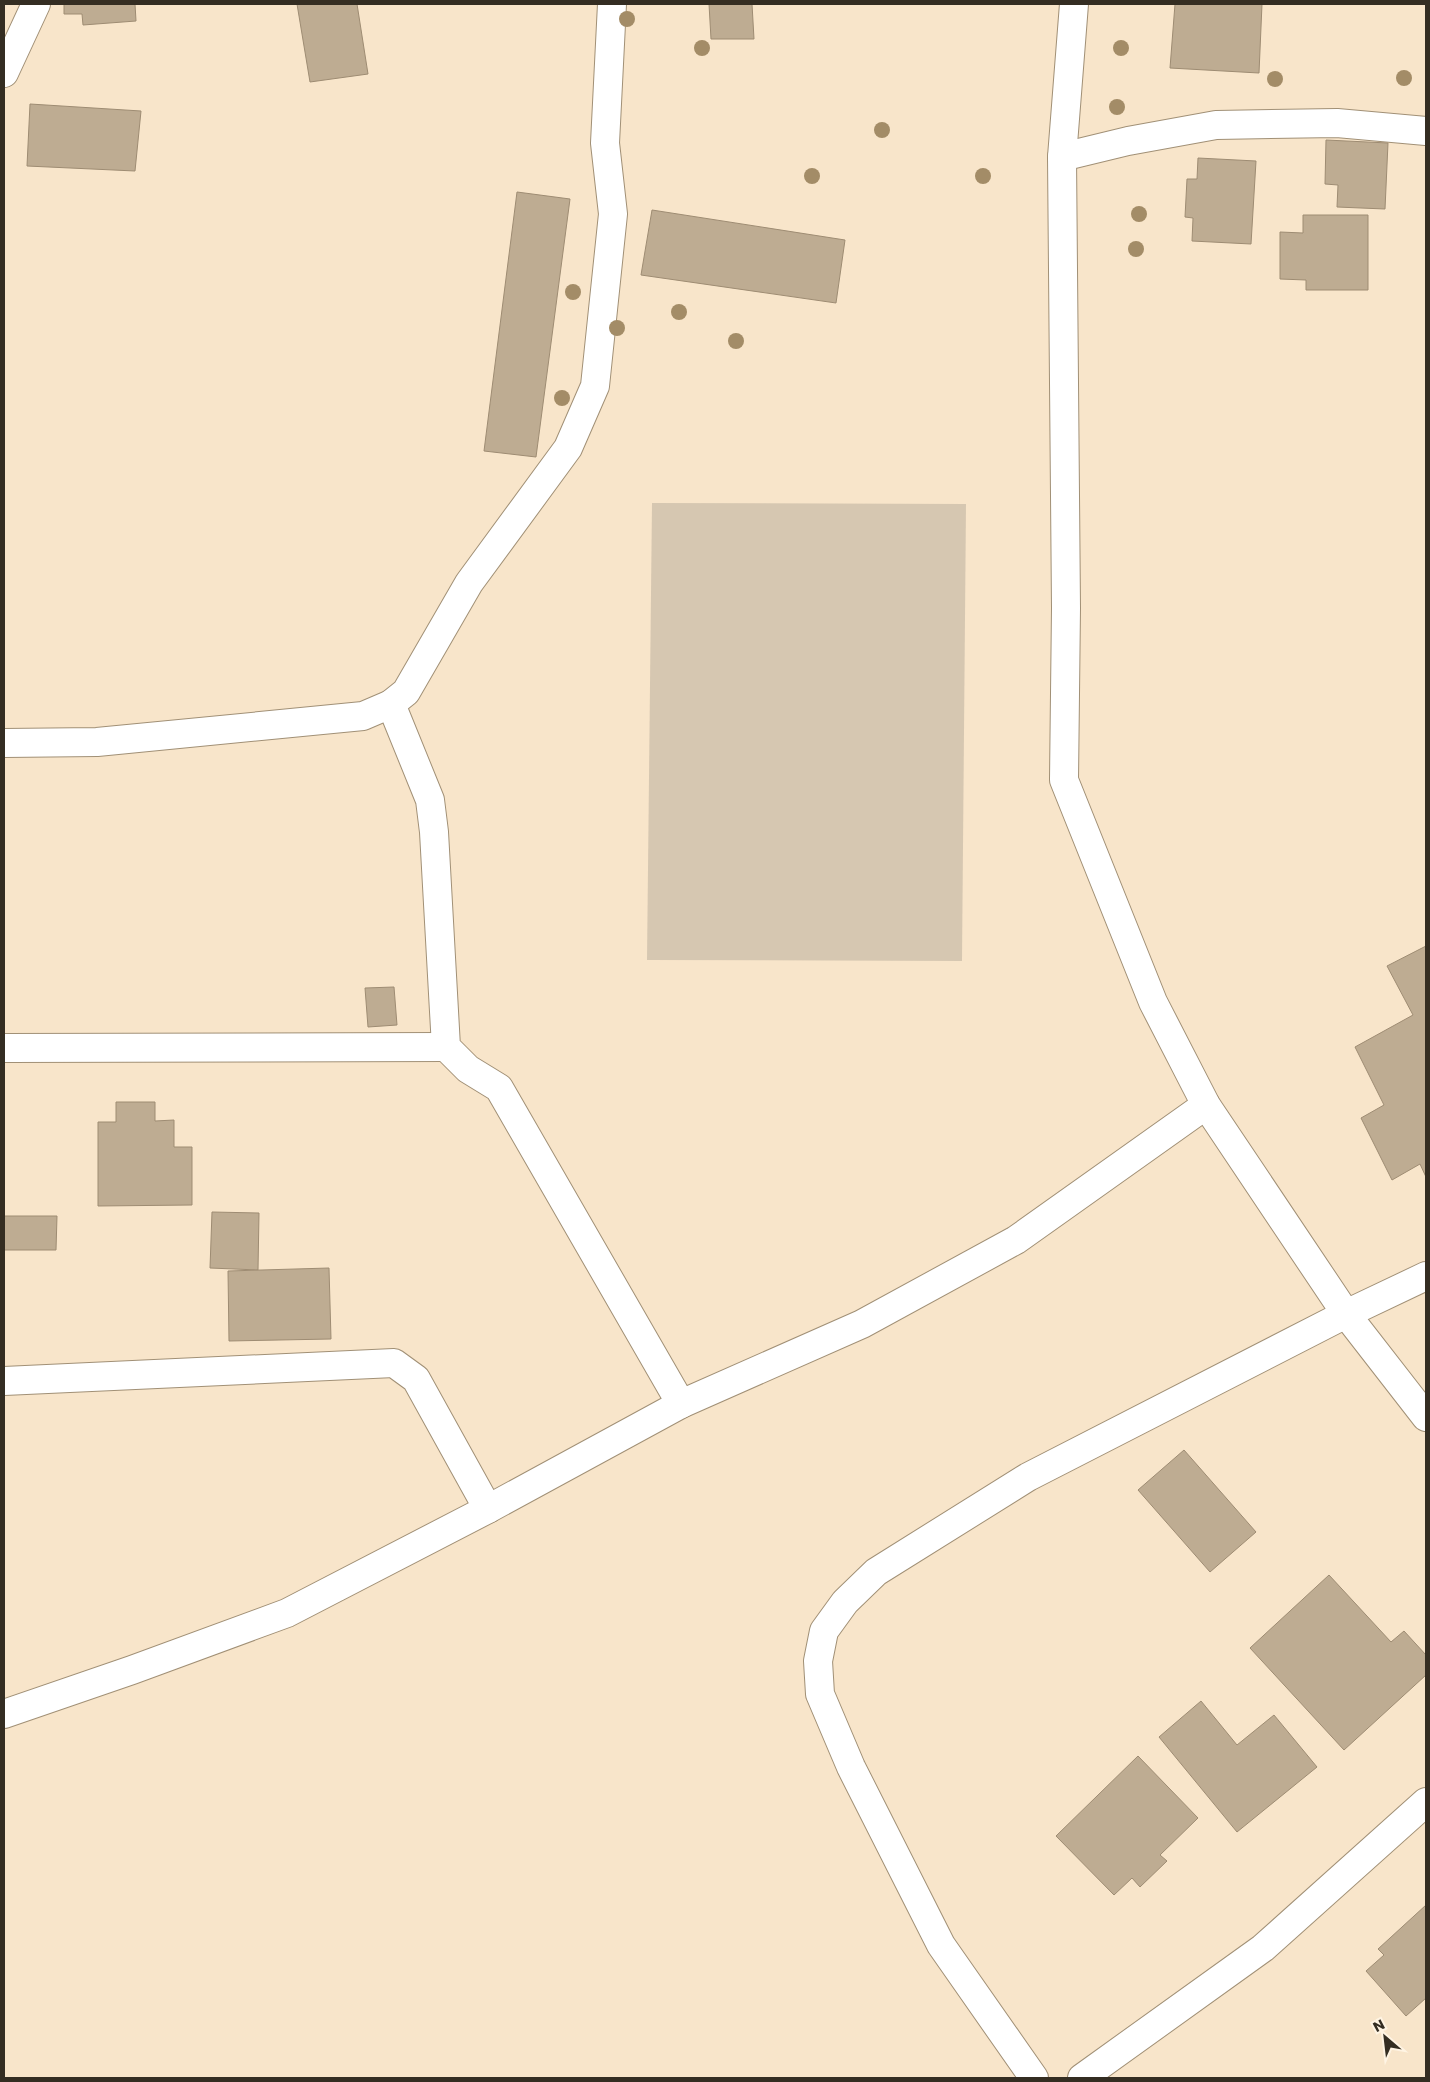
<svg xmlns="http://www.w3.org/2000/svg" width="1430" height="2082" viewBox="0 0 1430 2082" font-family="Poppins,sans-serif">
	<style>
		.green { fill: #d6c7b1 }
		.building { fill: #beac92; stroke: #9e8c73 }
		.lines { fill: none; stroke-linecap: round; stroke-linejoin: round }
		.minor-casing { stroke: #a19076; stroke-width: 30 }
		.minor { stroke: #fff; stroke-width: 28 }
		.tree { fill: #a38c67 }
	</style>
	<rect width="100%" height="100%" fill="#f8e5ca"/>
	<polygon class="green" points="652,503 966,504 962,961 647,960"/>
	<g class="building">
		<polygon points="64,4 135,4 136,21 83,25 82,14 64,14"/>
		<polygon points="297,4 357,4 368,74 310,82"/>
		<polygon points="709,4 752,4 754,39 711,39"/>
		<polygon points="1175,4 1262,4 1259,73 1170,68"/>
		<polygon points="30,104 141,111 135,171 27,166"/>
		<polygon points="1326,140 1388,143 1385,209 1337,207 1338,185 1325,184"/>
		<polygon points="1198,158 1256,161 1251,244 1192,241 1193,218 1185,217 1187,179 1197,179"/>
		<polygon points="517,192 570,199 536,457 484,451"/>
		<polygon points="652,210 845,240 836,303 641,275"/>
		<polygon points="1303,215 1368,215 1368,290 1306,290 1306,280 1280,279 1280,232 1303,233"/>
		<polygon points="1426,946 1426,1177 1420,1164 1392,1180 1361,1118 1384,1105 1355,1047 1413,1015 1387,966"/>
		<polygon points="394,987 397,1025 368,1027 365,988"/>
		<polygon points="116,1102 155,1102 155,1121 174,1120 174,1147 192,1147 192,1205 98,1206 98,1122 116,1122"/>
		<polygon points="212,1212 259,1213 258,1270 210,1268"/>
		<polygon points="4,1216 57,1216 56,1250 4,1250"/>
		<polygon points="329,1268 331,1339 229,1341 228,1271"/>
		<polygon points="1184,1450 1256,1532 1210,1572 1138,1490"/>
		<polygon points="1329,1575 1391,1642 1404,1631 1426,1655 1426,1675 1344,1750 1250,1648"/>
		<polygon points="1201,1701 1237,1745 1274,1715 1317,1767 1237,1832 1159,1737"/>
		<polygon points="1138,1756 1198,1818 1160,1855 1167,1861 1140,1887 1132,1878 1114,1895 1056,1836"/>
		<polygon points="1426,1905 1426,1998 1406,2016 1366,1971 1384,1955 1378,1949"/>
	</g>
	<g class="lines">
		<defs>
			<g id="minor">
				<polyline points="1074,4 1062,157 1066,608 1064,780 1153,1002 1206,1105 1346,1314 1426,1417"/>
				<polyline points="4,73 36,4"/>
				<polyline points="1062,157 1128,141 1216,125 1337,123 1426,131"/>
				<polyline points="391,704 430,800 434,832 446,1047 468,1069 499,1088 681,1404"/>
				<polyline points="4,743 97,742 363,716 391,704 406,692 469,583 568,448 595,386 613,214 605,143 612,4"/>
				<polyline points="4,1048 446,1047"/>
				<polyline points="4,1381 394,1363 416,1379 488,1509"/>
				<polyline points="4,1714 132,1670 287,1613 488,1509 681,1404 862,1324 1016,1240 1206,1105"/>
				<polyline points="1034,2078 941,1945 851,1767 820,1694 818,1661 824,1631 845,1602 876,1572 1028,1477 1346,1314 1426,1276"/>
				<polyline points="1082,2078 1263,1948 1426,1802"/>
			</g>
		</defs>
		<use href="#minor" class="minor-casing"/>
		<use href="#minor" class="minor"/>
	</g>
	<g class="tree">
		<circle cx="627" cy="19" r="8"/>
		<circle cx="702" cy="48" r="8"/>
		<circle cx="1121" cy="48" r="8"/>
		<circle cx="1404" cy="78" r="8"/>
		<circle cx="1275" cy="79" r="8"/>
		<circle cx="1117" cy="107" r="8"/>
		<circle cx="882" cy="130" r="8"/>
		<circle cx="812" cy="176" r="8"/>
		<circle cx="983" cy="176" r="8"/>
		<circle cx="1139" cy="214" r="8"/>
		<circle cx="1136" cy="249" r="8"/>
		<circle cx="573" cy="292" r="8"/>
		<circle cx="679" cy="312" r="8"/>
		<circle cx="617" cy="328" r="8"/>
		<circle cx="736" cy="341" r="8"/>
		<circle cx="562" cy="398" r="8"/>
	</g>
	<rect width="1430" height="2082" fill="none" stroke="#342d22" stroke-width="10"/>
	<g transform="translate(1385 2037) rotate(332)" stroke="#fff4e3" stroke-width="4" paint-order="stroke">
	<path d="M0-4L9 19L0 12L-9 19Z" fill="#342d22"/>
	<text y="-8" font-size="14" font-weight="bold" text-anchor="middle" fill="#342d22">N</text>
	</g>
</svg>
